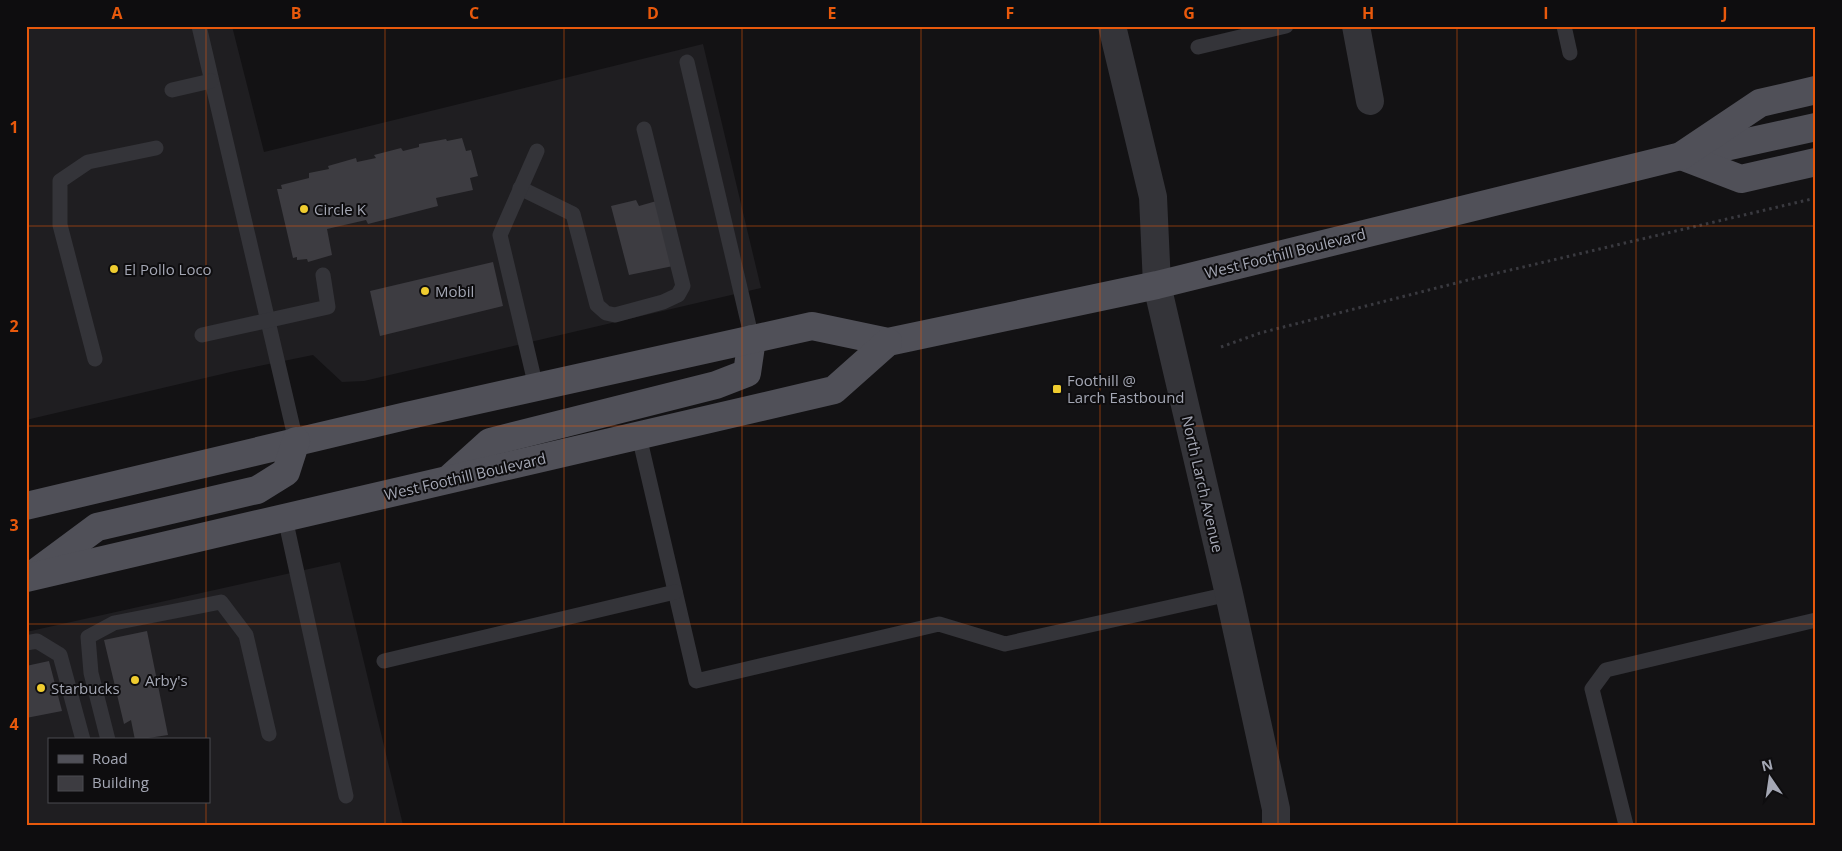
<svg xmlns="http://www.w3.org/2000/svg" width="1842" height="851" viewBox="0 0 1842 851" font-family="'Open Sans',sans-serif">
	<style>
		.built { fill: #1f1e21; fill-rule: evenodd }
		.building { fill: #3d3c41 }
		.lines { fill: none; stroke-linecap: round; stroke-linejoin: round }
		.path { stroke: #3a3a40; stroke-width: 3; stroke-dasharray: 2.5 4; stroke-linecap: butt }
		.service { stroke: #343439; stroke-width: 15 }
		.minor { stroke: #343439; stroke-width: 28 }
		.primary { stroke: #505058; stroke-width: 28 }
		.grid { fill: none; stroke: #e8590c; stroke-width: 1; stroke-opacity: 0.55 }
		.poi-dot { fill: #efcc2f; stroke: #0e0d0f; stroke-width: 2 }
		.labels { text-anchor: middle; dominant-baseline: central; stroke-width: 4; stroke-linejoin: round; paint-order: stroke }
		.poi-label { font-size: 15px; fill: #a4a7b4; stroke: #0e0d0f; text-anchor: start }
		.street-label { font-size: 15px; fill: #a4a7b4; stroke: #0e0d0f }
		.neatline { fill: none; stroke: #e8590c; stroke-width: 2 }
		.grid-label { font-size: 16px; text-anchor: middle; font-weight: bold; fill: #e8590c }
	</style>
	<rect width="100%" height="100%" fill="#131214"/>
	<g class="built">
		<polygon points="26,26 232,26 264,152 703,44 761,288 364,381 342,382 313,355 235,371 26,420"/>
		<path d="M340,562L403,825H26V632ZM49,740H209V802H49Z"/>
	</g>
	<g class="building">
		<polygon points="462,138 466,151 471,150 478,176 470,178 473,190 436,198 438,206 368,224 366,220 327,229 332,255 308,262 307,259 297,260 297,257 293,258 277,189 282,189 281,185 309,178 309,173 329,169 328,166 356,158 357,162 376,158 374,155 401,148 403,151 419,147 419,144 446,139 447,141"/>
		<polygon points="667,198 683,264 629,275 611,206 636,200 639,206"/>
		<polygon points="493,262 503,306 380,336 370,291"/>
		<polygon points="147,631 168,735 135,740 131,720 124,724 104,640"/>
		<polygon points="49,661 62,711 26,718 26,666"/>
	</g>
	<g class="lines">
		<polyline class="path" points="1221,347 1260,333 1468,280 1816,198"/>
		<g class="service">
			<polyline points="199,26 296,441"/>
			<polyline points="1564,26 1570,53"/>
			<polyline points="1198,47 1286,26"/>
			<polyline points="687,62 752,339"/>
			<polyline points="172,90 211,81"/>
			<polyline points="520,188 573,214 597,305 606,313 615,315 663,302 678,295 683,286 644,129"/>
			<polyline points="202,335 328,307 323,275"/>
			<polyline points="95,359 60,225 60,181 88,162 156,148"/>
			<polyline points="536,387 500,235 537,151"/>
			<polyline points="639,436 696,681 939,624 1005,644 1229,594"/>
			<polyline points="285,518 346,796"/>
			<polyline points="26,643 37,641 60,655 83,740"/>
			<polyline points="384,661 675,592"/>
			<polyline points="108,740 91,673 88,637 114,623 221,602 246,635 269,734"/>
			<polyline points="1626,825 1592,689 1606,670 1816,620"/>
		</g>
		<g class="minor">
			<polyline points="1112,26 1153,197 1157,285 1229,594 1276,809 1276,825"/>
			<polyline points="1356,26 1370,101"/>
		</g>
		<g class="primary">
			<polyline points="1693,154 1816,127"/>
			<polyline points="1681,156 1741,179 1816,162"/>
			<polyline points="450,478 490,442 716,385 747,373 752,339"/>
			<polyline points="26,506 406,416 812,326 888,342 1157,285 1681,156 1760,103 1816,90"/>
			<polyline points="39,570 97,527 257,490 286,472 296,441"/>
			<polyline points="26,578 834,390 888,342"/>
		</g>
	</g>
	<path class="grid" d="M206,26V740M385,26V825M564,26V825M742,26V825M921,26V825M1100,26V825M1278,26V825M1457,26V825M1636,26V825M26,226H1816M26,426H1816M26,624H1816M206,802V825"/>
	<g class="poi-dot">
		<circle cx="304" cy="209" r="5"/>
		<circle cx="114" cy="269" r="5"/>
		<circle cx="425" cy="291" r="5"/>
		<rect x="1052" y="384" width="10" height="10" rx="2.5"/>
		<circle cx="135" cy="680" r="5"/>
		<circle cx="41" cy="688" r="5"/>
	</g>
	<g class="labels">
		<g class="poi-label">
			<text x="314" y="209">Circle K</text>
			<text x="124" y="269">El Pollo Loco</text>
			<text x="435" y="291">Mobil</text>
			<text x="1067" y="380">Foothill @<tspan x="1067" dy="17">Larch Eastbound</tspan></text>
			<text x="145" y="680">Arby's</text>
			<text x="51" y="688">Starbucks</text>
		</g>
		<g class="street-label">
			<text transform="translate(1285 253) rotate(-14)">West Foothill Boulevard</text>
			<text transform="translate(465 476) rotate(-13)">West Foothill Boulevard</text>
			<text transform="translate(1203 484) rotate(77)">North Larch Avenue</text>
		</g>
	</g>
	<rect width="1842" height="851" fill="none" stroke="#0e0d0f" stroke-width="55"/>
	<rect x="48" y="738" width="162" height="65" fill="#0e0d0f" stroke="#4a4b51"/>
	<rect x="58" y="755" width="25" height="8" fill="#505058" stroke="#4a4b51"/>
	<text x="92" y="764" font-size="15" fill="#a4a7b4">Road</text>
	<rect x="58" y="776" width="25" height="15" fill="#3d3c41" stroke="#4a4b51"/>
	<text x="92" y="788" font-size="15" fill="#a4a7b4">Building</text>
	<g transform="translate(1770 778) rotate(347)" stroke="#0e0d0f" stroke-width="4" paint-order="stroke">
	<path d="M0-4L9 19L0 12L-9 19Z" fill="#a4a7b4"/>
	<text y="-8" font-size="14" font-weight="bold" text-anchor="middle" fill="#a4a7b4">N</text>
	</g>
	<rect x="28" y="28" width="1786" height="796" class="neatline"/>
	<g class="grid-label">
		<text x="117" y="19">A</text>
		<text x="296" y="19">B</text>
		<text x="474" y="19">C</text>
		<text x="653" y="19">D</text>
		<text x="832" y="19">E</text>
		<text x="1010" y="19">F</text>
		<text x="1189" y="19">G</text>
		<text x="1368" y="19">H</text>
		<text x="1546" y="19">I</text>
		<text x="1725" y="19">J</text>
		<text x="14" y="133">1</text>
		<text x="14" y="332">2</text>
		<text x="14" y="531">3</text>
		<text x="14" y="730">4</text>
	</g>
</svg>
